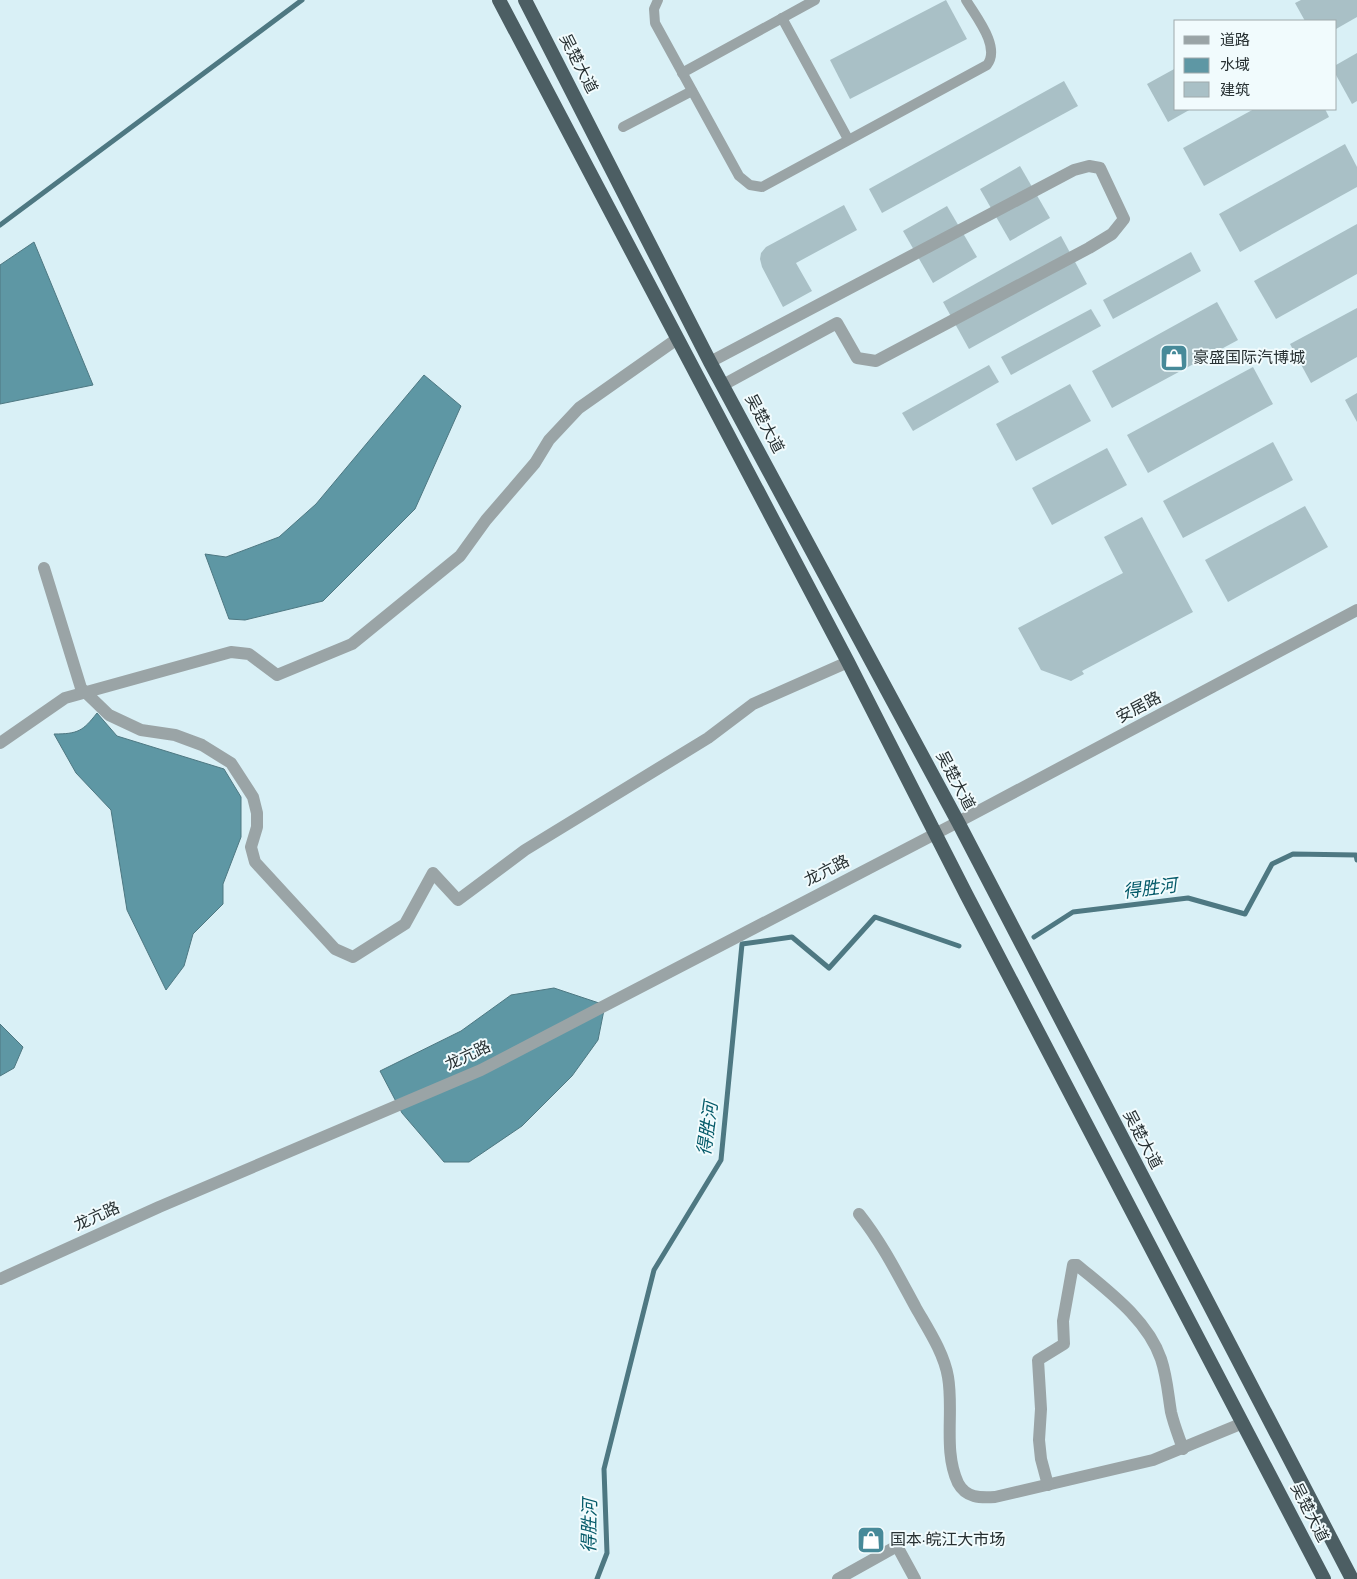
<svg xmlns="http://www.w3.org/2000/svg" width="1357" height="1579" viewBox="0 0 1357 1579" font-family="'Sofia Sans Condensed','Noto Sans SC',sans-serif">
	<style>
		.water { fill: #5e97a4; stroke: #4e7882 }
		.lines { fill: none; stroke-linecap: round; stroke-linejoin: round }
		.stream { stroke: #4e7882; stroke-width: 5 }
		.building { fill: #a9c0c6 }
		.service { stroke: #9aa4a6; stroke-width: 10 }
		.minor { stroke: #9aa4a6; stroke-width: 12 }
		.tertiary { stroke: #9aa4a6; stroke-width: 12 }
		.trunk { stroke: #4c5e63; stroke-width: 14 }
		.labels { text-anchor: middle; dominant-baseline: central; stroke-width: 4; stroke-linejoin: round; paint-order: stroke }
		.street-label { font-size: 16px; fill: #273032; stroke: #f1fbfd }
		.poi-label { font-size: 16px; fill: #273032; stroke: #f1fbfd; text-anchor: start }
		.water-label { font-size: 18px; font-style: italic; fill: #045a69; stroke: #f1fbfd }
	</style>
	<rect width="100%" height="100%" fill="#d9f0f6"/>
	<g class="water">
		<polygon points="34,242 93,385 0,404 0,265"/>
		<polygon points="424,375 461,406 415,509 323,601 245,620 229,619 205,554 226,557 279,537 316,504"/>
		<path d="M97,713L117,736L224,769L241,797V837L223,884V904L193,934L184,966L166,990L127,910L111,810L76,773L54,734C78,734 83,731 97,713Z"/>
		<polygon points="554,988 605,1005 598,1040 572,1076 522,1126 469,1162 444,1162 402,1113 380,1071 461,1031 511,995"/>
		<polygon points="0,1024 23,1047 14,1068 0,1076"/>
	</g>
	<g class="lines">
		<g class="stream">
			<polyline points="0,225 302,0"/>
			<polyline points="1034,937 1073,912 1188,898 1245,914 1272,864 1293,854 1356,855 1357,860"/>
			<polyline points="597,1579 607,1553 604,1469 654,1270 721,1160 742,944 792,937 829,968 875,917 959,946"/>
		</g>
	</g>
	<g class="building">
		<polygon points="946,0 967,39 850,99 830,60"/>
		<polygon points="1301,0 1357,0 1357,17 1336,29 1336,21 1305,21 1295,3"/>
		<polygon points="1357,53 1357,101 1352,104 1336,75 1336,65"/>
		<polygon points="1176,68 1176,109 1191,109 1168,122 1147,84"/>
		<polygon points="1064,81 1078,106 882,213 869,189"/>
		<polygon points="1254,109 1325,109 1329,117 1204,186 1183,148"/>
		<polygon points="1345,144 1357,167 1357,187 1240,252 1219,214"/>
		<polygon points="1020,166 1050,218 1010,241 980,189"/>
		<polygon points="844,205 857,230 796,263 812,291 783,307 762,267 760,259 761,253 766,247"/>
		<polygon points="947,206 977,257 933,283 903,231"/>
		<polygon points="1357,224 1357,274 1276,319 1254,281"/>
		<polygon points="1061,236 1087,284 969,349 943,302"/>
		<polygon points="1191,252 1201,271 1113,319 1103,300"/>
		<polygon points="1217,302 1238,340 1112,408 1092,371"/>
		<polygon points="1357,308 1357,357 1311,383 1290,344"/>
		<polygon points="1091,309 1101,326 1011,375 1001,357"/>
		<polygon points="989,365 999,382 913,431 902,413"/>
		<polygon points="1253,367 1273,404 1148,473 1127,435"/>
		<polygon points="1070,384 1091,421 1016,461 996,424"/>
		<polygon points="1357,393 1357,422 1345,400"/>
		<polygon points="1273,442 1293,480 1183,538 1163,501"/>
		<polygon points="1107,448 1127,485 1052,525 1032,488"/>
		<polygon points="1305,506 1328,547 1228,602 1205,560"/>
		<polygon points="1142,517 1193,612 1082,671 1084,674 1071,681 1041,670 1018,628 1123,573 1104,537"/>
	</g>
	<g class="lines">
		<g class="service">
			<path d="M658,0L654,9L655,23L739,176L750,185L762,187L987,65C1001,47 976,17 966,0"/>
			<polyline points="782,18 848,139"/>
			<polyline points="682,73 815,0"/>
			<polyline points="623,127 692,91"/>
		</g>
		<g class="minor">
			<polyline points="710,362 1074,170 1089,166 1100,168 1124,219 1112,234 1089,248 876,361 857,358 837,323 723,385"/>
			<polyline points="44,568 81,688 109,715 141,730 175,735 202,745 231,763 253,797 257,813 257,827 251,847 255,862 335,949 353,957 405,924 433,873 458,900 525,850 708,738 753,704 848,662"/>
			<polyline points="0,743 65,698 231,652 249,654 277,675 352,644 460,556 486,520 535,463 549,440 579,408 677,339"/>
			<path d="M859,1214C882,1243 898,1275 916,1308C928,1329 944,1353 948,1377C954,1411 943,1451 958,1483C966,1498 980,1498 995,1497L1153,1460L1243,1423"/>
			<path d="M1048,1485L1041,1459L1039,1440L1041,1409L1038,1360L1064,1344L1063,1321L1073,1265H1077C1108,1291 1147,1319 1161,1359C1167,1377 1168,1394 1171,1412C1174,1425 1179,1437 1183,1449"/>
			<polyline points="838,1579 897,1546 915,1579"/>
		</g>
		<polyline class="tertiary" points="0,1279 159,1207 481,1070 958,822 1357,610"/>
		<g class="trunk">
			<polyline points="499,0 848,662 966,894 1324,1579"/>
			<polyline points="525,0 710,362 958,822 1352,1579"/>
		</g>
	</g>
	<defs>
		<symbol id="shop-square" viewBox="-11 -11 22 22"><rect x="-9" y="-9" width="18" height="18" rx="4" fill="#478a99" stroke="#f1fbfd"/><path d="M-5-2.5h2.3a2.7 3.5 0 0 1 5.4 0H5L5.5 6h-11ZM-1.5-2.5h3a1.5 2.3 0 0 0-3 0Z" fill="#fff"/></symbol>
	</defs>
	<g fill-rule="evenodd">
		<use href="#shop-square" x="1158" y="342" width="32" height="32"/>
		<use href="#shop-square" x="855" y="1524" width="32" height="32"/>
	</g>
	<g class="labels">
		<g class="street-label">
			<text transform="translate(578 64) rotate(63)">吴楚大道</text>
			<text transform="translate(764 424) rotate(62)">吴楚大道</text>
			<text transform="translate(1139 708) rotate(-28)">安居路</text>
			<text transform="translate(955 781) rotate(62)">吴楚大道</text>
			<text transform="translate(827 871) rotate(-27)">龙亢路</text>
			<text transform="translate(468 1056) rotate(-25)">龙亢路</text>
			<text transform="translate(1142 1140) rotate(62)">吴楚大道</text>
			<text transform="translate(97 1217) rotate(-24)">龙亢路</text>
			<text transform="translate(1309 1513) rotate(63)">吴楚大道</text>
		</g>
		<g class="poi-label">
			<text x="1193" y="358">豪盛国际汽博城</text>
			<text x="890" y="1540">国本·皖江大市场</text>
		</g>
		<g class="water-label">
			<text transform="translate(1150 889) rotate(-7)">得胜河</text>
			<text transform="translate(708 1129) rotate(-82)">得胜河</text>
			<text transform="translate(590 1526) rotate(-89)">得胜河</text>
		</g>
	</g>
	<rect x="1174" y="20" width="162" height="90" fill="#f1fbfd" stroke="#a0aaac"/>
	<rect x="1184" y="36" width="25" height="8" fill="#9aa4a6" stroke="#a0aaac"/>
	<text x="1220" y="45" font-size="15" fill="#273032">道路</text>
	<rect x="1184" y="58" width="25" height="15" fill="#5e97a4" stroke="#a0aaac"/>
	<text x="1220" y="70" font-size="15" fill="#273032">水域</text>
	<rect x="1184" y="82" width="25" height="15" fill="#a9c0c6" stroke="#a0aaac"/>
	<text x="1220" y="95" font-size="15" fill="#273032">建筑</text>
</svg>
